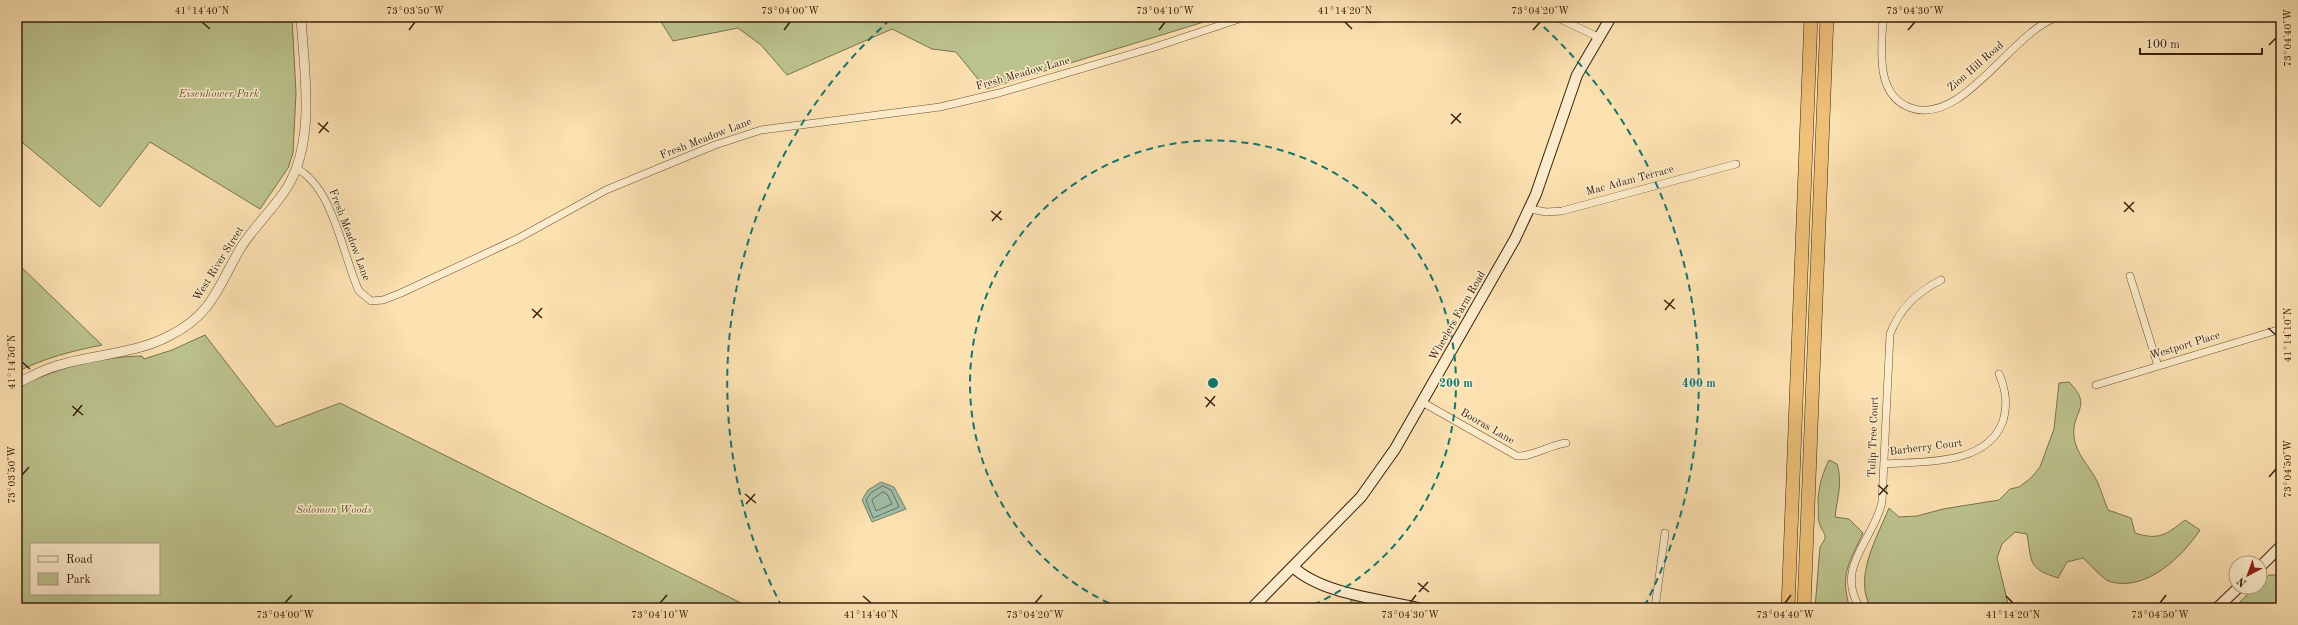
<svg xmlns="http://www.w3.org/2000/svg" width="2298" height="625" viewBox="0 0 2298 625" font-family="'Old Standard TT',serif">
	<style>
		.green { fill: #bcc38e; stroke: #7a724d; fill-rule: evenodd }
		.water { fill: #9fbea9; stroke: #767f6a }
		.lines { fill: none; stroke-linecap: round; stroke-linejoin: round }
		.shore { stroke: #6c705a; stroke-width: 1 }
		.minor-casing { stroke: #695135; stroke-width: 8 }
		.tertiary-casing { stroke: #695135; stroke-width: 10 }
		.secondary-casing { stroke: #38210c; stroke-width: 12 }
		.motorway-casing { stroke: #38210c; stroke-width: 14 }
		.minor { stroke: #fdeccc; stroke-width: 7 }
		.tertiary { stroke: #fdeccc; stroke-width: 9 }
		.secondary { stroke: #fdeccc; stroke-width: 10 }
		.motorway { stroke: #eec078; stroke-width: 13 }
		.ticks { fill: none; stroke: #38210c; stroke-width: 1.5 }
		.ring { fill: none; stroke: #0f766e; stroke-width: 2; stroke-dasharray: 7 5 }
		.labels { text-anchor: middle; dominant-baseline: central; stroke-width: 3; stroke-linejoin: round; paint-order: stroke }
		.street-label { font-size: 11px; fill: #38210c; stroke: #fdeccc }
		.park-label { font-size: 11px; font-style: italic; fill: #605233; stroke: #fdeccc }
		.centre { fill: #0f766e; stroke: #fdeccc; stroke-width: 2 }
		.ring-label { font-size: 12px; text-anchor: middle; font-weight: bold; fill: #0f766e; stroke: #fdeccc; stroke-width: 3; stroke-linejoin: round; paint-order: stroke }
		.neatline { fill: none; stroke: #38210c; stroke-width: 1.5 }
		.ticks-label { font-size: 10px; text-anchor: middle; fill: #38210c }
	</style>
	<rect width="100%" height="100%" fill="#fce1b1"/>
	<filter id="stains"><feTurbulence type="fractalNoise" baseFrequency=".005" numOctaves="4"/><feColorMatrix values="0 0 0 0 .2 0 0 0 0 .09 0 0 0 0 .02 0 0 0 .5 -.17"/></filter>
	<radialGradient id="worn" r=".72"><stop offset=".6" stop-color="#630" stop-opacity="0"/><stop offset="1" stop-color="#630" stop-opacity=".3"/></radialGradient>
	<g class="green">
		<polygon points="17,17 292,17 296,93 293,153 288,168 260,209 150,142 100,207 17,138"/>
		<polygon points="658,17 1220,17 986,89 956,52 932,49 892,29 787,75 761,45 738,28 673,41"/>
		<path d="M17,263L102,345C72,351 44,358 17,372Z"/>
		<path d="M205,335L276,427L340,403L751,608H17V388C55,368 99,357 142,356L144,359L172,350ZM31,544H159V594H31Z"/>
		<path d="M2069,382C2094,407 2071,411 2074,437C2076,454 2090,467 2097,481C2101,490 2104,500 2108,510L2131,518L2135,533C2159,541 2167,534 2185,520L2200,530C2182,557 2147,591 2111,582C2104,581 2090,564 2083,558L2067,562L2058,578C2028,568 2032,564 2027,534L2015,532L2002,544L1997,558L2009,608H1871C1853,577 1877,538 1889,508L1899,517L1917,516L1943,509L1999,500L2010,489L2019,487L2031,478L2040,467L2054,429L2059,383Z"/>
		<path d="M1829,460L1837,464C1843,482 1837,498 1835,517L1849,519L1863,533C1850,562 1839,574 1850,608H1815L1820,547C1829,534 1824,536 1820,525C1817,519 1819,509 1818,502C1818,488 1823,472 1829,460Z"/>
		<polygon points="2281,572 2281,608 2234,608 2255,587 2260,587 2260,582 2269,575 2276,575"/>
		<polygon points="1351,600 1382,604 1383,608 1349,608"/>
	</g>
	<polygon class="water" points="881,482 894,487 906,509 872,522 862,500 868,490"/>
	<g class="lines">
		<g class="shore">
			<polygon points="883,486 891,490 899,507 873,518 866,500 871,493"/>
			<polygon points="883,492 887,494 892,504 876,511 872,500"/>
		</g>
		<defs>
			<g id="minor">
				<polyline points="1354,17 1372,19 1394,17"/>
				<polyline points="1556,17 1598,37"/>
				<path d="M1883,17C1882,48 1874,95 1911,108C1962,126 2011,34 2055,18L2139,19L2150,17"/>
				<path d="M296,168C334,188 342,254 359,291L371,301L383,300L401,293L517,239L606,190L715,145L761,130L940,107L999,93L1155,47L1245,17"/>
				<polyline points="1530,209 1546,212 1562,211 1736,164"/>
				<polyline points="2130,276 2158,366"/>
				<polyline points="2096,385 2281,329"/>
				<path d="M1422,402L1517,456C1533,457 1549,445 1566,443"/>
				<path d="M1885,464C1923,461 1987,466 2003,421C2008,404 2006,390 1999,374"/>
				<polyline points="1655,608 1665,533"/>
				<path d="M1860,608C1834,567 1874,540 1882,502L1890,334C1900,308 1917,292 1941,280"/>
			</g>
			<path id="tertiary" d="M17,383C29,378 40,371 53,367C91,354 133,355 169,336C212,315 218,287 240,249C254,226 274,209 288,186C316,138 304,71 301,17"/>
			<g id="secondary">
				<path d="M1293,567C1322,594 1380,599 1418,608"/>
				<polyline points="2260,567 2281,546"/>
				<polyline points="1252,608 1361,497 1395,449 1515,239 1536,194 1577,75 1611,17"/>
				<polyline points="2217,608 2239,587"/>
			</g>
			<g id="motorway">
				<polyline points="1788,608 1811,17"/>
				<polyline points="1804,608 1827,17"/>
			</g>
		</defs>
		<use href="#minor" class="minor-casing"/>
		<use href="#tertiary" class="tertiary-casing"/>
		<use href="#secondary" class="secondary-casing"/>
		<use href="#motorway" class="motorway-casing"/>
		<use href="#minor" class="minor"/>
		<use href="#tertiary" class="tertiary"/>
		<use href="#secondary" class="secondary"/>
		<use href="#motorway" class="motorway"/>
	</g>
	<path class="ticks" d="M202,22L210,29M1345,22L1352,29M409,30L415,22M784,30L790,22M1159,30L1165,22M1533,30L1540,22M1908,30L1915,22M2269,45L2276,38M1451,114L1461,123M318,123L329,132M1451,124L1461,113M319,133L328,122M2124,202L2134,212M991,211L1002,220M2124,212L2134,202M992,221L1001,211M1664,300L1675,309M532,309L542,318M1665,310L1674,299M533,318L542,308M2268,328L2276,335M22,362L30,369M1205,397L1215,406M72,406L83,415M1206,407L1215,396M73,416L82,405M22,475L29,467M2269,477L2276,469M1878,485L1888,494M745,494L756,503M1879,495L1888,485M746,504L755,494M1418,583L1429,592M1419,592L1428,582M863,596L871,603M2006,596L2013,603M285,603L292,595M660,603L667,595M1035,603L1042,595M1410,603L1416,595M1785,603L1791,595M2160,603L2166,595"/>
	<g class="ring">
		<path d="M1120 608A243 243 0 1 1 1306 608"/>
		<path d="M782 607A486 486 0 0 1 891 19M1535 19A486 486 0 0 1 1644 607"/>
	</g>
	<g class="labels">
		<g class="street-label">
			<text transform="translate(1976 67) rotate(-41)">Zion Hill Road</text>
			<text transform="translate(1023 74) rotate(-16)">Fresh Meadow Lane</text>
			<text transform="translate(706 139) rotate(-21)">Fresh Meadow Lane</text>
			<text transform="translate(1630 181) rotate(-15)">Mac Adam Terrace</text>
			<text transform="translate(349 235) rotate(69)">Fresh Meadow Lane</text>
			<text transform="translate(219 264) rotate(-58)">West River Street</text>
			<text transform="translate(1458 316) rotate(-60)">Wheelers Farm Road</text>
			<text transform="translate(2185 346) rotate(-17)">Westport Place</text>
			<text transform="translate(1487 427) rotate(30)">Booras Lane</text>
			<text transform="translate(1874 437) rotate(-88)">Tulip Tree Court</text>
			<text transform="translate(1926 448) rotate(-7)">Barberry Court</text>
		</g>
		<g class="park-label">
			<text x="219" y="94">Eisenhower Park</text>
			<text x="334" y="510">Solomon Woods</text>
		</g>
	</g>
	<circle cx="1213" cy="383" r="6" class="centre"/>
	<g class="ring-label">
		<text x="1456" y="387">200 m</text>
		<text x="1699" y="387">400 m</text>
	</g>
	<rect width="2298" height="625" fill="none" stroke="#fce1b1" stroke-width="44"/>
	<rect x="30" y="543" width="130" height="52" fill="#fdeccc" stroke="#ae9b7f"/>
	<rect x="38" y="556" width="20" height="6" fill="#fdeccc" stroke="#ae9b7f"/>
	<text x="66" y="563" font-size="12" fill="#38210c">Road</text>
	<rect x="38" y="573" width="20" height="12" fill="#bcc38e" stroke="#ae9b7f"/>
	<text x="66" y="583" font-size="12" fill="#38210c">Park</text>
	<g transform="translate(2248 575) rotate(221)"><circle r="19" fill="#fdeccc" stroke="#ae9b7f"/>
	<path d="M0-3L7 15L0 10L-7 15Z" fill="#8f2418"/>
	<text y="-6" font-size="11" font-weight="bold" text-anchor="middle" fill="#38210c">N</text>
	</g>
	<path d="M2140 48v6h122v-6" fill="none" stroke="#38210c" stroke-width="2"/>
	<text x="2146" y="48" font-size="12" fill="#38210c" stroke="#fdeccc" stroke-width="3" paint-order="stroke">100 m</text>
	<rect x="22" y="22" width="2254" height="581" class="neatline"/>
	<g class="ticks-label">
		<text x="202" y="14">41°14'40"N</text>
		<text x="415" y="14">73°03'50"W</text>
		<text x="790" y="14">73°04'00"W</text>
		<text x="1165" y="14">73°04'10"W</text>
		<text x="1345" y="14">41°14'20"N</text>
		<text x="1540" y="14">73°04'20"W</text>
		<text x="1915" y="14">73°04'30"W</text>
		<text transform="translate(2287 38) rotate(-90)" y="4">73°04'40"W</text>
		<text transform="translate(2287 335) rotate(-90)" y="4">41°14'10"N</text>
		<text transform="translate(11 362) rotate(-90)" y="4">41°14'50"N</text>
		<text transform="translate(2287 469) rotate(-90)" y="4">73°04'50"W</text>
		<text transform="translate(11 475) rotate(-90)" y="4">73°03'50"W</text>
		<text x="285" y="618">73°04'00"W</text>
		<text x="660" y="618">73°04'10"W</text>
		<text x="871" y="618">41°14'40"N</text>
		<text x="1035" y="618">73°04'20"W</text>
		<text x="1410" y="618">73°04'30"W</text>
		<text x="1785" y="618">73°04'40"W</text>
		<text x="2013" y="618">41°14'20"N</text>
		<text x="2160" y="618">73°04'50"W</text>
	</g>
	<rect width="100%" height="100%" filter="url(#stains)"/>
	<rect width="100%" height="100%" fill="url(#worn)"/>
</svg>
